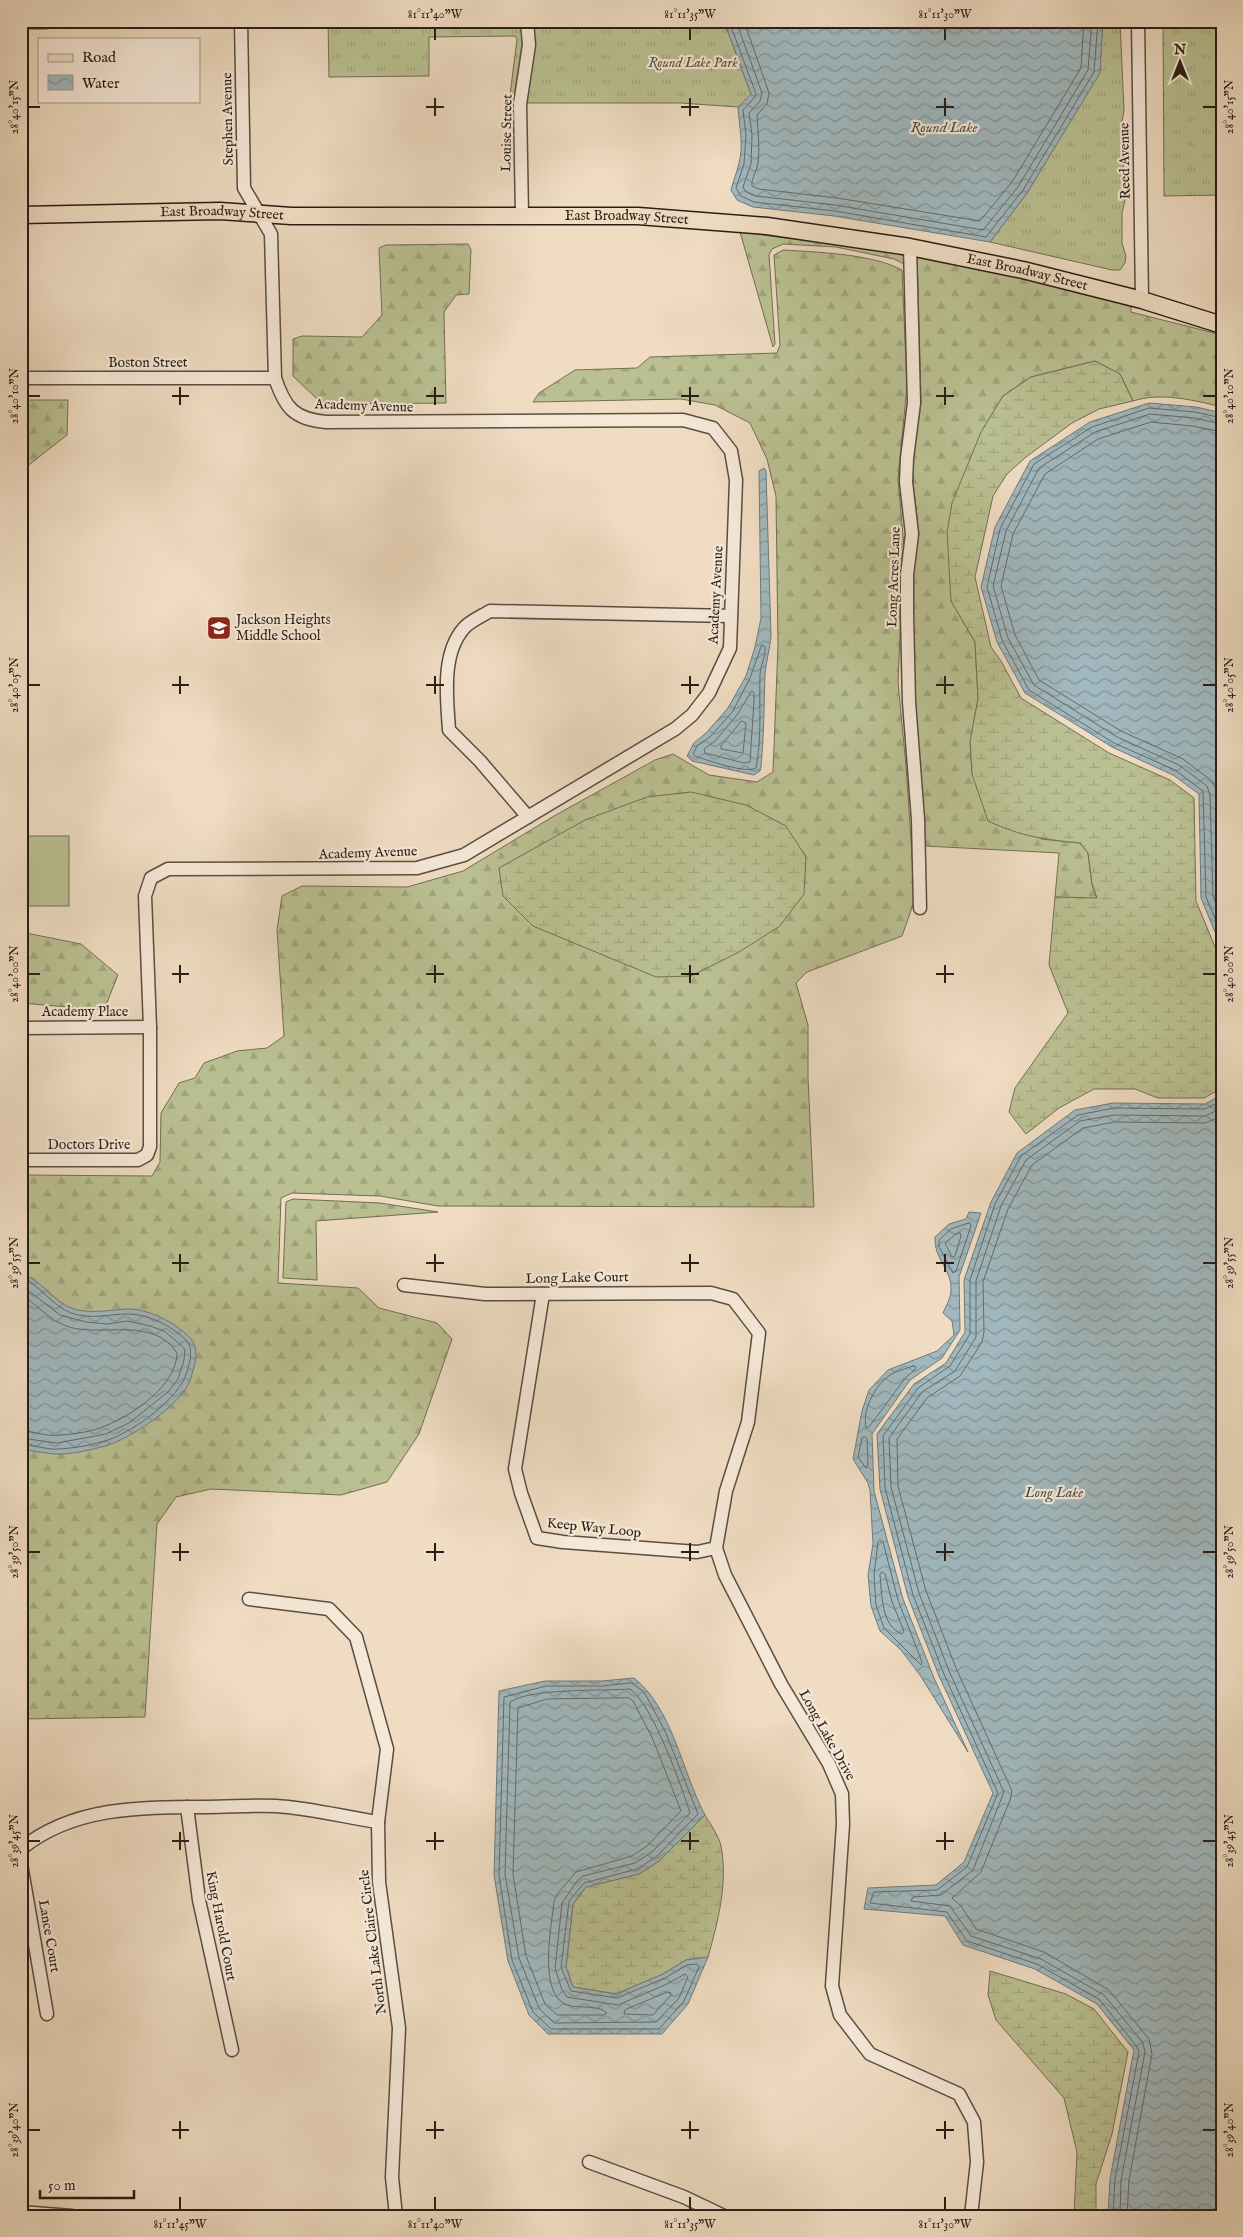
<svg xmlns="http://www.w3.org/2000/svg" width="1243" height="2237" viewBox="0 0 1243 2237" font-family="'IM FELL English',serif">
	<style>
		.grass { fill: url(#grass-tufts); stroke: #726e54 }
		.forest { fill: url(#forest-firs); stroke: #726e54 }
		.wetland { fill: url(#wetland-marsh); stroke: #726e54 }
		.pitch { fill: #bac092; stroke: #726e54 }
		.water { fill: url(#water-waves); stroke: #707a7b }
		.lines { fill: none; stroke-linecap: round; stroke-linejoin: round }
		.shore { stroke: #646a6a; stroke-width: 1 }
		.minor-casing { stroke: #5a4d42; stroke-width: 15 }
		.major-casing { stroke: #291d17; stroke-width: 19 }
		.minor { stroke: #f5e8d7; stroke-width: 12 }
		.major { stroke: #efdcc2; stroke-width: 16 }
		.ticks { fill: none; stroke: #291d17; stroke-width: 2 }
		.labels { text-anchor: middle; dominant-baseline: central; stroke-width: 4.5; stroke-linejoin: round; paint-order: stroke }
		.park-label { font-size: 14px; font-style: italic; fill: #544e3c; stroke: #f5e8d7 }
		.street-label { font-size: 14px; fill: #291d17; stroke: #f5e8d7 }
		.poi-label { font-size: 14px; fill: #291d17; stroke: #f5e8d7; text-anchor: start }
		.water-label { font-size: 15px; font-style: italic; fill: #4d4c49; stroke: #f5e8d7 }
		.neatline { fill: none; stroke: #291d17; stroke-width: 2 }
		.ticks-label { font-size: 12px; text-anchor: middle; fill: #291d17 }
	</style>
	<defs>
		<pattern id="grass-tufts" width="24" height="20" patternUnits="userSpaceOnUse" patternTransform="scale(1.25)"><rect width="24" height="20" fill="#bac092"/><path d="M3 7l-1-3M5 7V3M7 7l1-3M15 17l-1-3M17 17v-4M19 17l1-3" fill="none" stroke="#a0a57d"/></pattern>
		<pattern id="forest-firs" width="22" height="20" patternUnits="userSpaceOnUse" patternTransform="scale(1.25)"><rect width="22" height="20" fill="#bac092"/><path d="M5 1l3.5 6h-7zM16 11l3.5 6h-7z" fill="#a0a57d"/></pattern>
		<pattern id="wetland-marsh" width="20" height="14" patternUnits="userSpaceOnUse" patternTransform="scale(1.25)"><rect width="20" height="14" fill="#bac092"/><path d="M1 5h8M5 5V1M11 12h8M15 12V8" fill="none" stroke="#a0a57d"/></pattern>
		<pattern id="water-waves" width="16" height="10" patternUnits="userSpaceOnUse" patternTransform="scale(1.25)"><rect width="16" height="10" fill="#a0b8be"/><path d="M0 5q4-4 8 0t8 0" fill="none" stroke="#829599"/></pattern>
	</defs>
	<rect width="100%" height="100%" fill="#efdcc2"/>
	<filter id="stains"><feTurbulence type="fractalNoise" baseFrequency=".004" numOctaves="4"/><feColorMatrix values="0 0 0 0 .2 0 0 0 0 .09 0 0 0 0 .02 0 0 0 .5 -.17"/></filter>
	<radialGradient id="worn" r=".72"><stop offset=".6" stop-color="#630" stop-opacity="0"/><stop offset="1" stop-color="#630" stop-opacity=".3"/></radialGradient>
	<g class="grass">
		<polygon points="328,21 724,21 751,94 738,107 681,103 509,103 517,39 515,36 429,37 429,76 329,77"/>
		<polygon points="1103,21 1120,21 1124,111 1121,126 1125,200 1122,213 1122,243 1126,256 1125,263 1120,270 1112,270 990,242 1027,193 1099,73"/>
		<polygon points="1163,21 1222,21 1222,195 1164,196"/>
	</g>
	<g class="forest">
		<polygon points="740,232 904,253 904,264 894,259 836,247 783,244 772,249 769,255 775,344 773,347"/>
		<polygon points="468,244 471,250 469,294 456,295 444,312 446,403 332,404 317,399 293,376 293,339 302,336 362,337 382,315 379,248 386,245"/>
		<path d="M783,250C816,252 873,254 902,270L907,386L898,479L904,547L898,682L906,766L915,899L902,936L807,972L796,983L808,1025V1078L814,1207L438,1206L380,1196L292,1193L281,1198L278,1283L358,1288L379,1308L437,1323L452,1339L419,1434L387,1482L341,1495L211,1489L176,1497L157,1524L145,1717L21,1719V1175L152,1176L160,1162L161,1113L179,1083L195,1078L204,1063L237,1051L267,1048L284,1036L277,930L282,896L302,886L407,887L463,871L554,816L655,760L673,754L709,775L757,782L773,772L778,646L776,496L767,459L750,423L715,405L681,399L533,402L539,393L575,370L637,368L650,357L777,353L780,345L774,255Z"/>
		<path d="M917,255L1022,277L1131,305V312L1222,335V407C1193,400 1161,392 1133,401L1120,374L1095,361L1031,377L1003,396L981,433L951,601L975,642L978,699L970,742L972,774L1041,839L1080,843L1088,853L1092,884L1097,899L1055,897L1059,853L925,846L915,702L913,613V576L919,534L913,482V459L921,402Z"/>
		<polygon points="21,400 68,400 67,435 21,471"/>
		<polygon points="21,932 81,944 118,975 104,1010 21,1003"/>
		<polygon points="293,1199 380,1203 438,1212 316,1221 317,1280 283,1278 286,1202"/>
	</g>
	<g class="wetland">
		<path d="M1095,361L1120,374L1133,401L1099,409L1072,423L1026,457L1007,474L993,496L975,577L991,647L1001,661L1021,698L1109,753L1170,780L1194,798L1196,901L1222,964V1088L1204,1098H1158L1135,1089H1094L1059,1108L1026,1134L1009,1112L1015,1088L1068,1013L1049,965L1055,897L1097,898L1092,884L1088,853L1080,843C1042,839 1023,837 988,821L972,774L970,741L978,699L975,642L951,601L947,532L952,503L981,432L1003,396L1031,377Z"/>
		<polygon points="691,792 746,805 786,826 806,857 804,894 780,926 739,952 691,976 656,977 533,926 503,896 499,868 585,820 647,797"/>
		<path d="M705,1815C710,1824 719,1836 721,1846C728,1884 718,1921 708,1957L686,1960L663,1974L616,1994L573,1987L566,1967L573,1904L586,1887L639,1874L659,1861Z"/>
		<polygon points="990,1971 1066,1994 1094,2009 1128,2052 1112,2134 1096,2184 1096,2216 1074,2216 1077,2152 1064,2098 996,2020 988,1995"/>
	</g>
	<rect class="pitch" x="21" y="836" width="48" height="70"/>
	<g class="water">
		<path d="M724,21H1103L1100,73L1027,193L990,242L834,216L753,207L737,200L731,190C733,181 737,173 739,163C744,145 739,126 738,107L751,94Z"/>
		<polygon points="1149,403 1196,407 1222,413 1222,949 1201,898 1199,794 1173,775 1112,747 1025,693 997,642 981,587 995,527 1030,461 1090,422"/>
		<path d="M764,468L766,471L771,636C770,649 766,661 765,674C764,705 764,736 761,767L760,771L754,775L692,761L687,756L694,743L706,733L728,708L746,676L755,647L761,618L759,471Z"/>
		<polygon points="1222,1095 1222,2216 1108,2216 1110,2179 1134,2050 1097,2004 1035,1969 963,1945 945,1916 864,1909 868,1888 936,1885 964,1862 993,1793 939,1676 908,1597 880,1489 877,1434 914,1384 946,1363 965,1332 964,1280 991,1202 1017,1153 1075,1110 1113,1103 1205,1104"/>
		<path d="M969,1212L981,1213L959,1277L960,1330L942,1358L910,1380L872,1434L874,1491L903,1599L934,1678L968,1752L920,1675L901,1650L880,1631L871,1606L868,1575L873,1544L870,1490L868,1483L853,1459L862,1411L869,1390L888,1370L937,1351L954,1335L952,1321L943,1313C946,1306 951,1298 951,1290C953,1271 933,1258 935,1237L949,1224L966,1219Z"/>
		<path d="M21,1273C42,1280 54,1303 74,1309C92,1314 109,1310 127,1309C147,1308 177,1323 191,1339C197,1346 197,1357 194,1367C192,1373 191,1380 188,1385C175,1408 135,1435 111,1444C97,1449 69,1455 55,1454C44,1453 32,1451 21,1449Z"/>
		<path d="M634,1678C673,1709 682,1772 705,1815L659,1861L639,1874L586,1887L573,1904L566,1967L573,1987L616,1994L663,1974L686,1960L708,1957L688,2004L662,2034H548L529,2015L508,1961L494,1875L499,1691L545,1681H602Z"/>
	</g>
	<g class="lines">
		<g class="shore">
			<polyline points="729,21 756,94 754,98 743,110 746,135 744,164 736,188 741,196 754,202 835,211 986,237 1023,190 1094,72 1098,21"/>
			<polyline points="736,21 762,93 760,101 749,113 752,135 751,164 743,187 745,191 756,196 835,205 983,230 1018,187 1088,70 1092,21"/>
			<path d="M744,21L769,93L767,104L757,115C758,132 760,147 758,163C757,171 751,179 752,186L759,189L837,198L980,221L1012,182L1081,68L1084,21"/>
			<polyline points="1222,418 1195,412 1149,408 1092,427 1034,464 1000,529 987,587 1002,640 1029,690 1114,743 1175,770 1203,791 1206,897 1222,935"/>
			<polyline points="1222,424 1194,418 1150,414 1095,432 1039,468 1006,531 993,586 1008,638 1034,685 1117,737 1179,765 1207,786 1210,795 1213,896 1222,919"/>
			<polyline points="1222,432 1192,426 1151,422 1098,439 1045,474 1013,534 1001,586 1015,635 1039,680 1121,731 1183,759 1212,781 1218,793 1222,899"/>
			<path d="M762,645L765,647C766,656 761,664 760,674C759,705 762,737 756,768C746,774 707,760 695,756L693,754L697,746L710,737L733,711L750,678Z"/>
			<polygon points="752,691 754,693 754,701 750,762 744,763 705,753 704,749 715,741 737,715"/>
			<polygon points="742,721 746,723 743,753 721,749 721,746"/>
			<polygon points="970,1223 971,1226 956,1271 953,1273 939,1247 939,1240 951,1229"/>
			<polygon points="960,1233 961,1236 955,1256 952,1257 945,1243 955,1235"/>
			<path d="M21,1278C41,1285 52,1306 71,1313C93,1320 107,1314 128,1314C148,1314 172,1326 186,1340C194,1349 190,1362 187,1372C179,1399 134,1431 108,1440C93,1445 75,1448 59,1449C47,1450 34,1445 21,1444"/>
			<polyline points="21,1285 60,1315 86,1322 107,1324 128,1321 150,1326 164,1331 181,1345 185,1350 184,1360 178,1379 168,1392 129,1423 106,1434 57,1443 21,1438"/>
			<path d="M21,1294C37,1305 50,1321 69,1327C103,1337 154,1316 177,1353C177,1385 133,1415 105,1426C91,1432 74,1434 60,1435C47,1437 34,1431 21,1431"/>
			<path d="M913,1366L916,1367L915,1370L906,1377L869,1427L866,1428C862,1409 875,1386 890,1375C896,1371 906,1369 913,1366Z"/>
			<polygon points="865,1437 867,1439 868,1465 866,1468 858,1457 862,1438"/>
			<polygon points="880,1540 883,1542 898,1600 922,1662 921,1665 884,1628 876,1605 874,1575 878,1542"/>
			<path d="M882,1572L885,1574L892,1602L904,1631L902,1634C881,1626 882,1594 880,1575Z"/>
			<polygon points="632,1683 644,1692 665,1731 698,1814 656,1857 637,1869 584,1883 569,1901 561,1967 571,1991 617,1998 665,1978 687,1965 697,1964 699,1967 684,2001 659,2029 551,2029 533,2012 512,1960 499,1875 504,1697 546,1686 602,1686"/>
			<path d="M630,1689C652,1703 682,1787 690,1813L652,1852L635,1863L583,1876L577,1881L562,1903L555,1968L562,1990L567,1997L618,2005L667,1984L685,1974L688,1977L679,1998L656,2022L554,2023L539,2008L519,1958L505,1874L510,1702C530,1688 603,1691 630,1689Z"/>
			<path d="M629,1698L633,1701L652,1737L681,1811L647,1846L632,1856L576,1872L558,1893L554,1901C552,1925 536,1998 570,2006C580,2008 600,2005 607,2013L604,2015H557L545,2004L526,1956L513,1874L518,1708L547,1699Z"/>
			<polygon points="668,1992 671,1993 671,1995 653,2015 624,2014 625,2010"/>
			<polyline points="1113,2216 1115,2179 1139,2052 1137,2047 1100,2000 1037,1964 967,1941 947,1912 870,1903 874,1892 937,1890 967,1867 998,1793 944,1674 913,1595 885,1488 883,1436 918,1388 950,1366 970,1334 970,1280 995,1204 1021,1156 1078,1115 1114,1108 1205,1109 1222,1101"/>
			<polyline points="1120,2216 1121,2180 1145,2052 1143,2043 1104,1995 1041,1959 971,1936 950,1906 911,1901 913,1897 941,1895 973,1870 1004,1792 949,1671 919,1593 891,1487 889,1438 922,1392 955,1371 976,1337 976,1281 1001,1206 1026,1160 1080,1121 1114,1115 1205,1116 1222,1108"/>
			<polyline points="1127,2216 1129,2180 1152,2054 1149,2039 1109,1990 1044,1952 976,1929 961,1906 952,1898 981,1872 1010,1800 1012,1791 956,1668 926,1591 898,1486 897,1439 927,1398 960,1376 982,1342 984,1332 983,1282 1008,1209 1032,1165 1083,1128 1115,1122 1205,1123 1222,1116"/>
		</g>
		<defs>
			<g id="minor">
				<polyline points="1138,21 1142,300"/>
				<polyline points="21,22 46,22"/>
				<polyline points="522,215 520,104 529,45 527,21"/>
				<polyline points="910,247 914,403 907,458 906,482 912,534 907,575 907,613 909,702 918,819 920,908"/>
				<polyline points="21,378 275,378"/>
				<path d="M528,817L480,761L449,730C447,698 441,654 464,628C470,621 482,616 490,611L731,616"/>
				<polyline points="21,1028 150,1027"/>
				<path d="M21,1160H138L147,1155L150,1147V1027L145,896L151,878L168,869L417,868L464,855L675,729L692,715L709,693L730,648L736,480L731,451L713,428L683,420L326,422C294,419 285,408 275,378L271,234L244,188L241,21"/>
				<polyline points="404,1285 485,1294 711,1293 733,1299 759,1333 748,1422 726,1491 716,1548 725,1575 781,1684 829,1764 842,1794 843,1824 832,1986 840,2015 870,2054 959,2094 974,2122 977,2162 971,2216"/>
				<polyline points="543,1294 515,1469 521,1493 537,1538 563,1542 697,1552 716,1548"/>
				<polyline points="249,1599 329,1609 356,1637 387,1749 378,1822 379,1882 399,2028 392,2177 396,2216"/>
				<polyline points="187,1807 199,1900 232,2050"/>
				<path d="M21,1849C73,1806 144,1807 207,1807C230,1807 253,1805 276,1806C310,1808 344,1817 378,1822"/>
				<polyline points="21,1864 47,2014"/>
				<polyline points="589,2162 684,2197 724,2216"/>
				<polyline points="21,2212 72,2216"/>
			</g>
			<g id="major">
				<path id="s1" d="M21,215L220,211L291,216H638L767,226L910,247L1023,270L1142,300L1222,325"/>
			</g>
		</defs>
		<use href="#minor" class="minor-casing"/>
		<use href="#major" class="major-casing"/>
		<use href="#minor" class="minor"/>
		<use href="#major" class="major"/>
	</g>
	<path class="ticks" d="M435,28V40M690,28V40M945,28V40M435,98V116M690,98V116M945,98V116M28,107H40M426,107H444M681,107H699M936,107H954M1203,107H1216M180,387V405M435,387V405M690,387V405M945,387V405M28,396H40M172,396H189M426,396H444M681,396H699M936,396H954M1203,396H1216M180,676V694M435,676V694M690,676V694M945,676V694M28,685H40M172,685H189M426,685H444M681,685H699M936,685H954M1203,685H1216M180,965V983M435,965V983M690,965V983M945,965V983M28,974H40M172,974H189M426,974H444M681,974H699M936,974H954M1203,974H1216M180,1254V1272M435,1254V1272M690,1254V1272M945,1254V1272M28,1263H40M172,1263H189M426,1263H444M681,1263H699M936,1263H954M1203,1263H1216M180,1543V1561M435,1543V1561M690,1543V1561M945,1543V1561M28,1552H40M172,1552H189M426,1552H444M681,1552H699M936,1552H954M1203,1552H1216M180,1832V1850M435,1832V1850M690,1832V1850M945,1832V1850M28,1841H40M172,1841H189M426,1841H444M681,1841H699M936,1841H954M1203,1841H1216M180,2121V2139M435,2121V2139M690,2121V2139M945,2121V2139M28,2130H40M172,2130H189M426,2130H444M681,2130H699M936,2130H954M1203,2130H1216M180,2197V2210M435,2197V2210M690,2197V2210M945,2197V2210"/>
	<defs>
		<symbol id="school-square" viewBox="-11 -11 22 22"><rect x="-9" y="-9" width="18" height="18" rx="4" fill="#8f2418" stroke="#f5e8d7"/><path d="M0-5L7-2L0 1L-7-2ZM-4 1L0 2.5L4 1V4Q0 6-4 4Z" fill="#fff"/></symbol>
	</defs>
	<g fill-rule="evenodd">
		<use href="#school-square" x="205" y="614" width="28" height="28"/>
	</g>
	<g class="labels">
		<g class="park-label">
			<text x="693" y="63">Round Lake Park</text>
		</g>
		<g class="street-label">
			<text transform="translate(228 119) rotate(-91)">Stephen Avenue</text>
			<text transform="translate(507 133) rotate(-89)">Louise Street</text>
			<text transform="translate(1125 161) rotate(-91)">Reed Avenue</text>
			<text stroke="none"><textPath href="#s1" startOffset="201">East Broadway Street</textPath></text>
			<text stroke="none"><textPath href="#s1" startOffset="606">East Broadway Street</textPath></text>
			<text stroke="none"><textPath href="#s1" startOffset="1011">East Broadway Street</textPath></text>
			<text x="148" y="363">Boston Street</text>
			<text transform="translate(364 406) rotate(2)">Academy Avenue</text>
			<text transform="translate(894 577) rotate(-88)">Long Acres Lane</text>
			<text transform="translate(716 595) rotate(-87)">Academy Avenue</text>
			<text transform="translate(368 853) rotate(-2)">Academy Avenue</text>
			<text x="85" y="1012">Academy Place</text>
			<text x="89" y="1145">Doctors Drive</text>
			<text transform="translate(577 1278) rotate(-1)">Long Lake Court</text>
			<text transform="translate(594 1528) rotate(6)">Keep Way Loop</text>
			<text transform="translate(827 1735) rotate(61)">Long Lake Drive</text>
			<text transform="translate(221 1926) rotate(79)">King Harold Court</text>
			<text transform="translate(49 1936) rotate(80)">Lance Court</text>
			<text transform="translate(373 1942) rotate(-97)">North Lake Claire Circle</text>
		</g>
		<g class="poi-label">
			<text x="236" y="620">Jackson Heights<tspan x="236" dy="16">Middle School</tspan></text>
		</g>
		<g class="water-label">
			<text x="944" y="127">Round Lake</text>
			<text x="1054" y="1492">Long Lake</text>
		</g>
	</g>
	<rect width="1243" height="2237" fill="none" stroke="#efdcc2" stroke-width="55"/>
	<rect x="38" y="38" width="162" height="65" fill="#f5e8d7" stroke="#a3978a"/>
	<rect x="48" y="54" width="25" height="8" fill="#efdcc2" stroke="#a3978a"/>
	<text x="82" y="62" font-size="15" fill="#291d17">Road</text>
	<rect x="48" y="75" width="25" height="15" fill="url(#water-waves)" stroke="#a3978a"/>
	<text x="82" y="88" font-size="15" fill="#291d17">Water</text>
	<g transform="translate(1180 62)" stroke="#f5e8d7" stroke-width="4" paint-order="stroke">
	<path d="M0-4L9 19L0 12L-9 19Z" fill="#291d17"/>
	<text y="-8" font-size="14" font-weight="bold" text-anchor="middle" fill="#291d17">N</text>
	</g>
	<path d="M40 2190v8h94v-8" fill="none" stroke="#291d17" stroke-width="2.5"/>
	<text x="48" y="2190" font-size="15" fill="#291d17" stroke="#f5e8d7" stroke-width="4" paint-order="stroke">50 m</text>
	<rect x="28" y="28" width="1188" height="2182" class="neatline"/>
	<g class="ticks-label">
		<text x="435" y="18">81°11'40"W</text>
		<text x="690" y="18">81°11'35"W</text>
		<text x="945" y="18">81°11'30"W</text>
		<text transform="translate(14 107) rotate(-90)" y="4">28°40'15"N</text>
		<text transform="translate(1229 107) rotate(-90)" y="4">28°40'15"N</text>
		<text transform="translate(14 396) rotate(-90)" y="4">28°40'10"N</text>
		<text transform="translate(1229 396) rotate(-90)" y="4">28°40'10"N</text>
		<text transform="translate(14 685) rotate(-90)" y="4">28°40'05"N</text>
		<text transform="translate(1229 685) rotate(-90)" y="4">28°40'05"N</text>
		<text transform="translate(14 974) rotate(-90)" y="4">28°40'00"N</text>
		<text transform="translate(1229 974) rotate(-90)" y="4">28°40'00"N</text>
		<text transform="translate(14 1263) rotate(-90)" y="4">28°39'55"N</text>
		<text transform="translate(1229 1263) rotate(-90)" y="4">28°39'55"N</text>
		<text transform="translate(14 1552) rotate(-90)" y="4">28°39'50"N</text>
		<text transform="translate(1229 1552) rotate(-90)" y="4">28°39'50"N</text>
		<text transform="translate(14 1841) rotate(-90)" y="4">28°39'45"N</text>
		<text transform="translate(1229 1841) rotate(-90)" y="4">28°39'45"N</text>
		<text transform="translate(14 2130) rotate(-90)" y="4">28°39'40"N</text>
		<text transform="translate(1229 2130) rotate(-90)" y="4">28°39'40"N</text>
		<text x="180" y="2228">81°11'45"W</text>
		<text x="435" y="2228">81°11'40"W</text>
		<text x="690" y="2228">81°11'35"W</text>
		<text x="945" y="2228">81°11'30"W</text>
	</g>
	<rect width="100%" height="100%" filter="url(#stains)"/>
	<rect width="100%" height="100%" fill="url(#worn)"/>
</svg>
